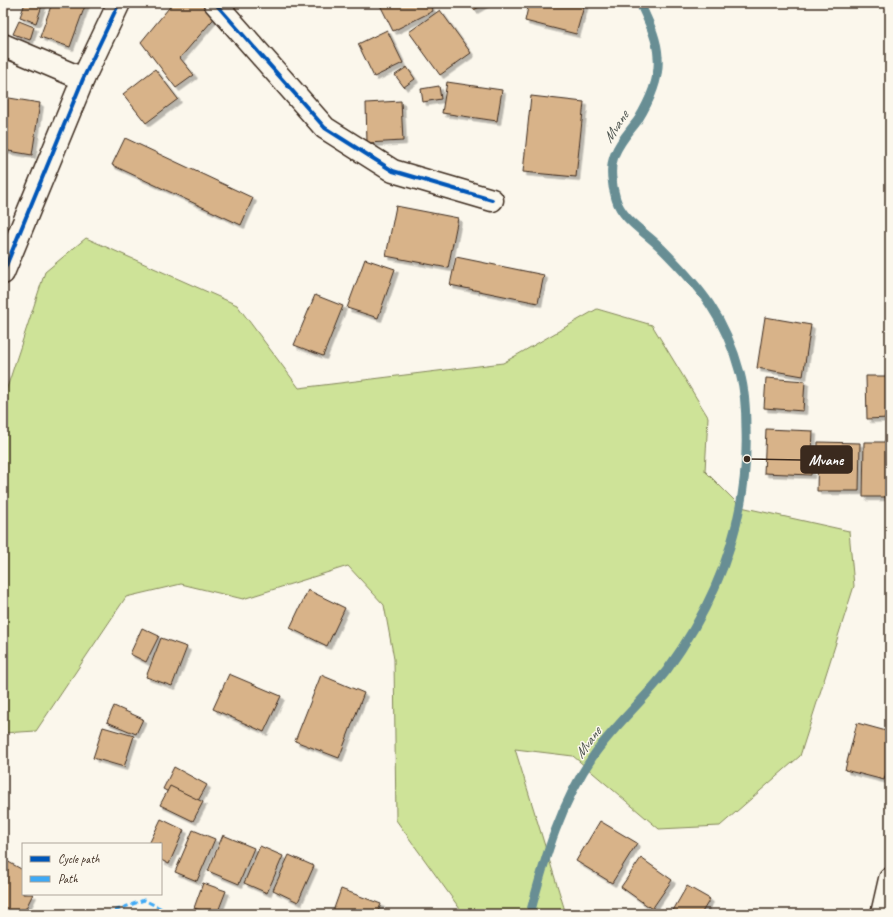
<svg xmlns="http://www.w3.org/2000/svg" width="893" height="917" viewBox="0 0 893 917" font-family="Caveat,sans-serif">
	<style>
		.green { fill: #cee398; stroke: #84865b }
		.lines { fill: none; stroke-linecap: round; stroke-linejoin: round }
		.stream { stroke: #678e94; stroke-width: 9 }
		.building { fill: #d8b389; stroke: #3b2a1e; filter: url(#shadow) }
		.minor-casing { stroke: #3b2a1e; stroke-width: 25 }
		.minor { stroke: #fbf7ec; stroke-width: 22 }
		.quiet { stroke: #3fa9f5; stroke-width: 3; stroke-dasharray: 6 3; stroke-linecap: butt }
		.cycleway-casing { stroke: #fbf7ec; stroke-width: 6 }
		.cycleway { stroke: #0057b8; stroke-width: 4 }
		.labels { text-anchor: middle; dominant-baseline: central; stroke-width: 3; stroke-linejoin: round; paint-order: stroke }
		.water-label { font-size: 15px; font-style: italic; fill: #4d544f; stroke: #fbf7ec }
		.leader { fill: none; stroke: #3b2a1e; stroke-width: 1.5 }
		.callout-dot { fill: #3b2a1e; stroke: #fbf7ec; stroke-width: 1.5 }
		.callout { fill: #3b2a1e; stroke: #3b2a1e; stroke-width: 1.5 }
		.callout-label { font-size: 15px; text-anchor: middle; font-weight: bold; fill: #fff }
	</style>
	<defs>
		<filter id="shadow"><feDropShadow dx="3.5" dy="3.5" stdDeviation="0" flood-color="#0004"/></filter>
	</defs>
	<rect width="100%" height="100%" fill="#fbf7ec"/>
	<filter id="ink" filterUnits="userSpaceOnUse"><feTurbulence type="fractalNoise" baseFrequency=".025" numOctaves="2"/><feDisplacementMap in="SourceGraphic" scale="8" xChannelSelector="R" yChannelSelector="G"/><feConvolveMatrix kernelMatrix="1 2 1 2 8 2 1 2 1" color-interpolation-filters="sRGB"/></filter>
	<g filter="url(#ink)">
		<polygon class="green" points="86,238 237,305 299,388 503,363 597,309 652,325 708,417 705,471 741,507 849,531 854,586 800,756 720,826 659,829 573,756 515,749 566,914 461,914 460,909 396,820 394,659 384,605 348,566 243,599 181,584 126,597 36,731 3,733 3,400 45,272"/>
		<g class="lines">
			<path class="stream" d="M530,914C545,857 561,801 596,752C617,723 645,699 667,670C719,598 749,518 746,429C746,411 745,391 740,373C725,317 701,288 661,248C647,233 622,220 616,199C612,186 609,167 615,154C620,141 630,131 638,120C649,102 660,78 658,57C657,37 648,21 640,3"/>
		</g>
		<g class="building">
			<polygon points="25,3 43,3 36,23 20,17"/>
			<polygon points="52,3 86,3 70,47 40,37"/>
			<polygon points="173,3 204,3 217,15 180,58 194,75 176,88 141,42"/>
			<polygon points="379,3 429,3 433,11 393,31"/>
			<polygon points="470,3 486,3 474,10"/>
			<polygon points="529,3 585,3 576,34 525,21"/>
			<polygon points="440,10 471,53 440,75 409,32"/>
			<polygon points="19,21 34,27 30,40 13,34"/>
			<polygon points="387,30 403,63 374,77 358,44"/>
			<polygon points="407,67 415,79 404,87 395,75"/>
			<polygon points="155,69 178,99 146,123 123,94"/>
			<polygon points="447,82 502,90 497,121 442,113"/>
			<polygon points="439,86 441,99 423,102 421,89"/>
			<polygon points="531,96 584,102 576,177 523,172"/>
			<polygon points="3,97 40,103 32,155 3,150"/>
			<polygon points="401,101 403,141 367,143 366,103"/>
			<polygon points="125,138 253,198 241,225 112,165"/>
			<polygon points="396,206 458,218 448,268 386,256"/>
			<polygon points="456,257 544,275 538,303 450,285"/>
			<polygon points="365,259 395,269 378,318 347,308"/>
			<polygon points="315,295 343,306 323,356 294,345"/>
			<polygon points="765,317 811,325 803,376 757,368"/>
			<polygon points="866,376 887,376 889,418 867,419"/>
			<polygon points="766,378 805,381 803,411 764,408"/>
			<polygon points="766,429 813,431 811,475 764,473"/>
			<polygon points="818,442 860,443 859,491 817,491"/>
			<polygon points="864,442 890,442 890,497 863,497"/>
			<polygon points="308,590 345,608 327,646 290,628"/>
			<polygon points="142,628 159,636 146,662 130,654"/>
			<polygon points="161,638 187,647 172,686 146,677"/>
			<polygon points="229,674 281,696 264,732 213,709"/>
			<polygon points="321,675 364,693 339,758 295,741"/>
			<polygon points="114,706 143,719 136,734 107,722"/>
			<polygon points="857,723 890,732 890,759 884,780 845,770"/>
			<polygon points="103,727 134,736 124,767 93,758"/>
			<polygon points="174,767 207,785 195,806 163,789"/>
			<polygon points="170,786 203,802 193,821 160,805"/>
			<polygon points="161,819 184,830 169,864 161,860 161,844 149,844"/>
			<polygon points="600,821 637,843 612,883 576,861"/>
			<polygon points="193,830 215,839 197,881 175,872"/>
			<polygon points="223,835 254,848 239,884 208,871"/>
			<polygon points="260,846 283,856 267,893 244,883"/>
			<polygon points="289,855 314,866 298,902 273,890"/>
			<polygon points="641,858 672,880 652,909 621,887"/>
			<polygon points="3,859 23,870 23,894 33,894 23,914 3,914"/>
			<polygon points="203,883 226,891 217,914 210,914 194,908"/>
			<polygon points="687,886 710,899 701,914 671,914"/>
			<polygon points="341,889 381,904 377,914 332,914"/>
		</g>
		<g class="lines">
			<defs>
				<g id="minor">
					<polyline points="215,3 325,128 393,171 492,200"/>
					<polyline points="3,45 83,79"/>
					<polyline points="3,273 83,79 119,3"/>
					<polyline points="882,914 890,879"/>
				</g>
			</defs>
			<use href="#minor" class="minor-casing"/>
			<use href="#minor" class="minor"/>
			<polyline class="quiet" points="106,914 144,900 172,914"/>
			<defs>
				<g id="cycleway">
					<polyline points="215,3 325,128 393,171 492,200"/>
					<polyline points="3,273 83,79 119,3"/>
				</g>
			</defs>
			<use href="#cycleway" class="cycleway-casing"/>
			<use href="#cycleway" class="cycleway"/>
		</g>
	</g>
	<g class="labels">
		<g class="water-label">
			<text transform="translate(616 127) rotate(-57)">Mvane</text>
			<text transform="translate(588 743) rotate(-54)">Mvane</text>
		</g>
	</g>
	<path class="leader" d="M747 459L801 460"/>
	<circle class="callout-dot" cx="747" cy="459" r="4"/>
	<rect class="callout" x="801" y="446" width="51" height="27" rx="4"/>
	<g class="callout-label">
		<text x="826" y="465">Mvane</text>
	</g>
	<rect width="893" height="917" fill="none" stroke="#fbf7ec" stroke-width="16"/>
	<rect x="8" y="8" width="877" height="901" fill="none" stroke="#3b2a1e" stroke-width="1.5" filter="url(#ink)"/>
	<rect x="22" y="843" width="140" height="52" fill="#fbf7ec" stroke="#aea59a"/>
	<rect x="30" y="856" width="20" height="6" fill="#0057b8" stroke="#aea59a"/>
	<text x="58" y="863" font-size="12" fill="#3b2a1e">Cycle path</text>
	<rect x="30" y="876" width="20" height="6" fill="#3fa9f5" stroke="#aea59a"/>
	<text x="58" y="883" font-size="12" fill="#3b2a1e">Path</text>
</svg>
